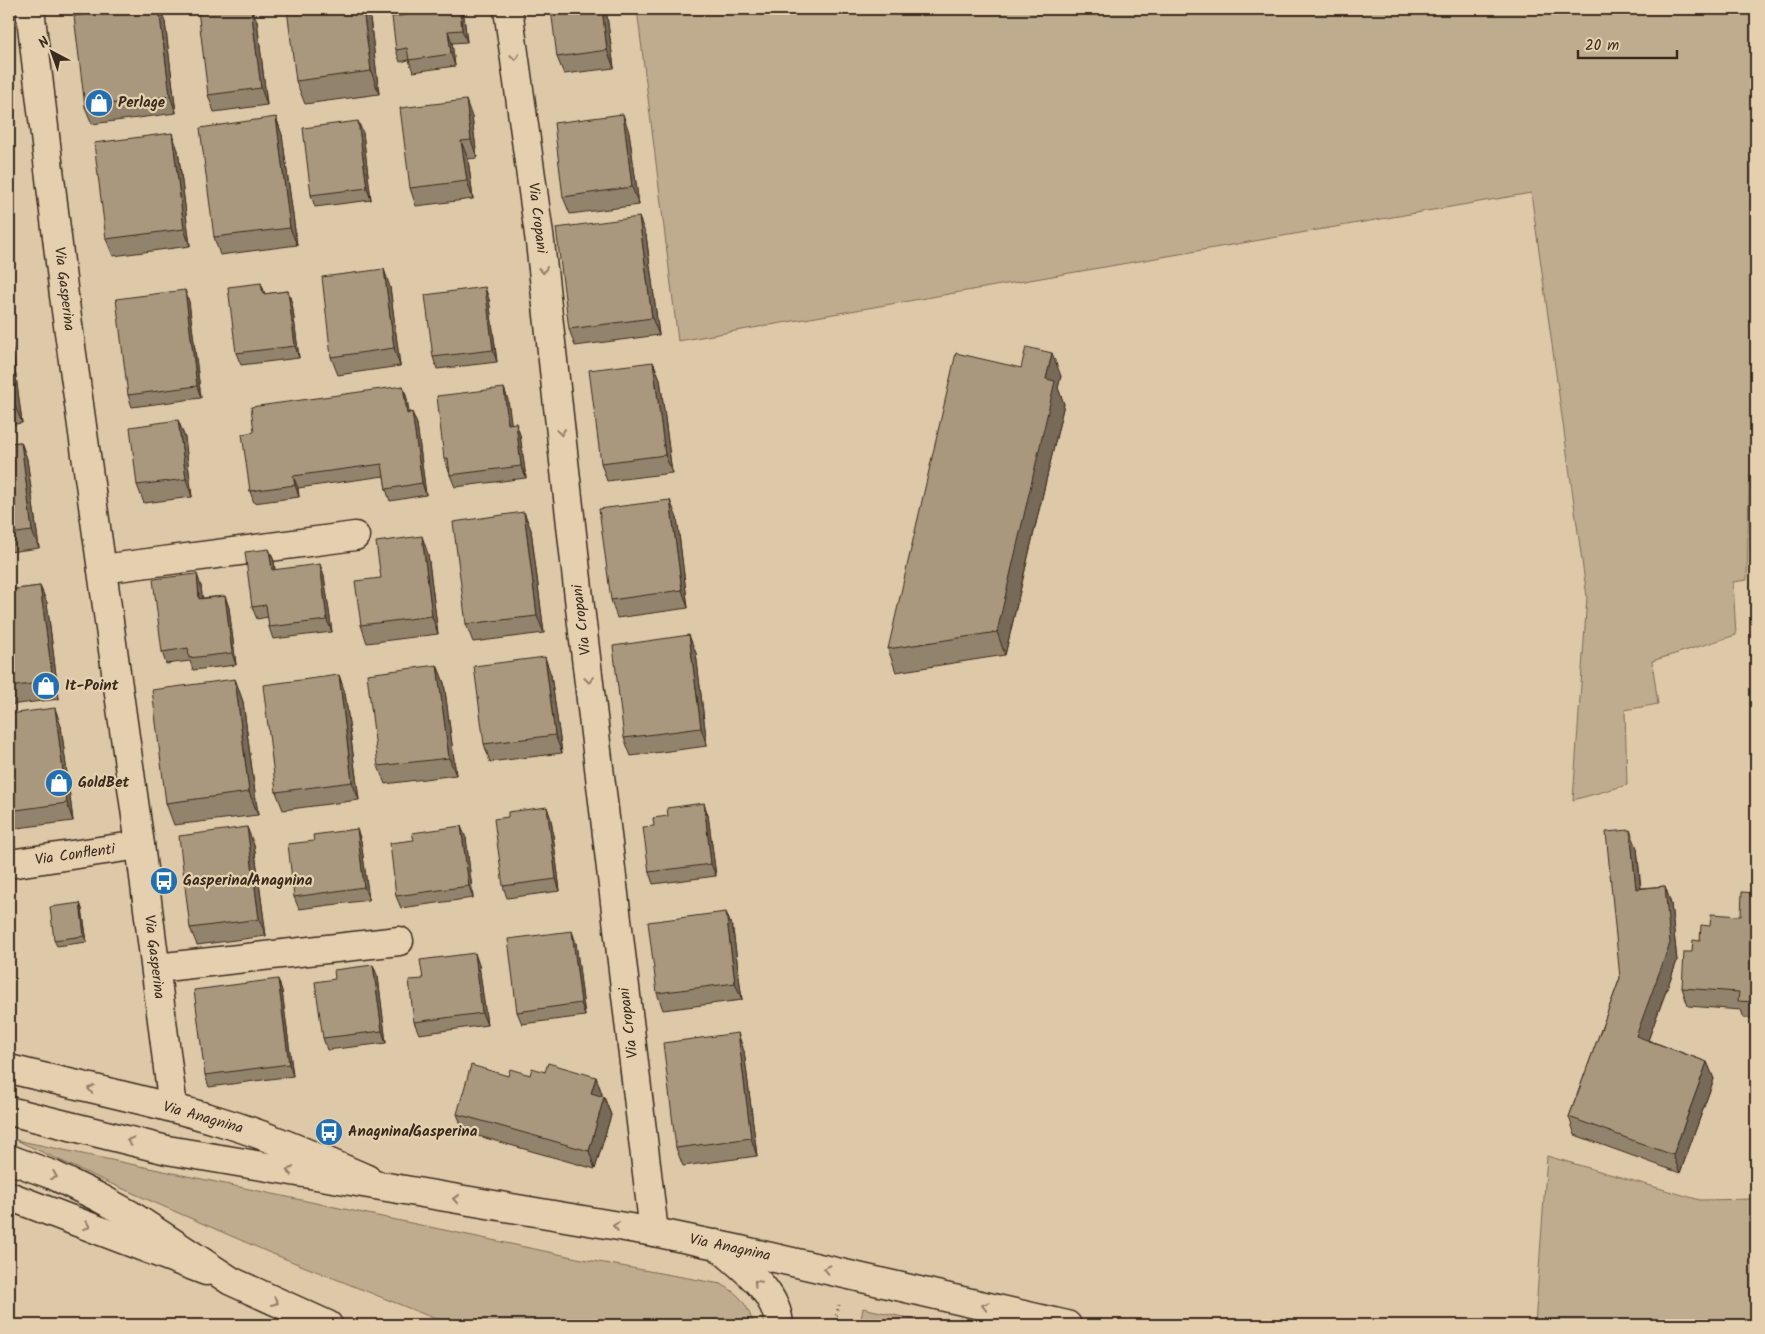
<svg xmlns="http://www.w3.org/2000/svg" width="1765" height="1334" viewBox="0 0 1765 1334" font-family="Kalam,sans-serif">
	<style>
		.green { fill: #bfac8f; stroke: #7d6b56 }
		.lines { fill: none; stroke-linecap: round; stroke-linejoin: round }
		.minor-casing { stroke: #3b2a1e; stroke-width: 31 }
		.major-casing { stroke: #3b2a1e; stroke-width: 31 }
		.path { stroke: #3b2a1e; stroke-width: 3; stroke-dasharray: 1 4; stroke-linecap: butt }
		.minor { stroke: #e4d0ae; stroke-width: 28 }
		.major { stroke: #e4d0ae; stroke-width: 28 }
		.wall { fill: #92836c; stroke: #3b2a1e }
		.shaded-wall { fill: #776a58; stroke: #3b2a1e }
		.building { fill: #aa987e; stroke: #3b2a1e }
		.oneway { stroke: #907d66 }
		.labels { text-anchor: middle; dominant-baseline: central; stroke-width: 4.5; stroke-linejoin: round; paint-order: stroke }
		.poi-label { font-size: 15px; font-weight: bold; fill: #3b2a1e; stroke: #e4d0ae; text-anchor: start }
		.street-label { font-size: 15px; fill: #3b2a1e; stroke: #e4d0ae }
	</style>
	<rect width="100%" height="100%" fill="#ddc9a8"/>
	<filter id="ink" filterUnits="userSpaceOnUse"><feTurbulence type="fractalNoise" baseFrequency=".02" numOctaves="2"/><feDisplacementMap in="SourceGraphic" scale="10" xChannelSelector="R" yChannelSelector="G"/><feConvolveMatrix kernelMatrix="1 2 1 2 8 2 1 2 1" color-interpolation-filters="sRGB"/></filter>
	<g filter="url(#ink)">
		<g class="green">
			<polygon points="637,9 1756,9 1756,484 1749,485 1747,580 1733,582 1736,635 1652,661 1658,704 1625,710 1627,785 1573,800 1587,597 1531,193 678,341"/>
			<path d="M16,1140L582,1259L721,1284C741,1295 746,1303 754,1325H451L268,1252L105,1181Z"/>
			<polygon points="1547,1156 1700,1200 1756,1199 1756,1325 1535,1325"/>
			<polygon points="863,1308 938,1325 860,1325"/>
		</g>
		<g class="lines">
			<defs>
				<g id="minor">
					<polyline points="30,9 64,296 140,845 173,1108"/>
					<polyline points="508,9 540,242 580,607 654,1232"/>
					<polyline points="102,569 355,536"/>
					<polyline points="9,864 140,845"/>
					<polyline points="156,968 399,941"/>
					<path d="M9,1069C79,1086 150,1100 219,1121C270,1136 318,1158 367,1179"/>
					<polyline points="9,1196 206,1271"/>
					<path d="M716,1244C740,1266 777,1290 779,1325"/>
				</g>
				<g id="major">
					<polyline points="9,1111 167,1150 654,1232 736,1249 1067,1325"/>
					<polyline points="9,1159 53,1175 98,1197 129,1214 231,1281 328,1325"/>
				</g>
			</defs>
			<use href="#minor" class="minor-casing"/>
			<use href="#major" class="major-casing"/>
			<polyline class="path" points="834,1325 839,1305"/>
			<use href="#minor" class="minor"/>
			<use href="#major" class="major"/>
		</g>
		<g class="wall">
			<polygon points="211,9 252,9 257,21 267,105 214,112 208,95"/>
			<polygon points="369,9 379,94 305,104 296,81"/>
			<polygon points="406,9 463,9 467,42 452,43 455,66 413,72 409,60 400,62 396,50 407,15"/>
			<polygon points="606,9 614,68 564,74 557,57"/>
			<polygon points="165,22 176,113 92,124 85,107"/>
			<polygon points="276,117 282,135 297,245 220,255 214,237"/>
			<polygon points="472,117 477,158 468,159 473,199 416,206 410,188"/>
			<polygon points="629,132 639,205 570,214 563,197"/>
			<polygon points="363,133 371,200 315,207 311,195"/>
			<polygon points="178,150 190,246 113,256 106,239"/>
			<polygon points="646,235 659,335 575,346 569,329"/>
			<polygon points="261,283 265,294 288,291 292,303 299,358 241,365 236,353"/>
			<polygon points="390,287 400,366 338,375 331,357"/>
			<polygon points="185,290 189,302 201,398 132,407 128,395"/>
			<polygon points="489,299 497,362 437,369 433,357"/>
			<polygon points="9,327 10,330 22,423 9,425"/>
			<polygon points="653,362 660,379 672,473 607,481 601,463"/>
			<polygon points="1021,368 1061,376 1058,388 1064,404 1005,655 896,672 888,649"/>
			<polygon points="403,386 407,399 409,413 417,424 426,495 390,501 386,489 384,476 298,488 299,497 254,503 250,491 254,432"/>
			<polygon points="504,388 508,400 511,424 516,423 520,435 526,478 455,487 450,475 450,471 449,471 444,459"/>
			<polygon points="178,420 185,438 192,497 144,503 137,485"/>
			<polygon points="21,442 27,459 39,548 9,552 9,443"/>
			<polygon points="524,512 531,530 544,633 473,642 466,624"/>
			<polygon points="677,518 688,608 617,618 611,600"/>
			<polygon points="269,549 274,561 275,570 324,576 332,632 273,639 269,627 268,617 257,619 252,607"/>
			<polygon points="428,554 438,634 367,643 361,625 381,578"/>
			<polygon points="40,586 47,603 59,699 9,705 9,590"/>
			<polygon points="201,586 202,598 225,596 229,608 236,665 193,670 190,661 166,664 162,652"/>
			<polygon points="696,653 707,746 631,756 624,738"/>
			<polygon points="437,665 444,683 456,775 385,784 378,766"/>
			<polygon points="339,675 345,693 359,800 283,810 276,792"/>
			<polygon points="551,675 562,753 490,762 484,744"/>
			<polygon points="235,679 243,702 258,815 174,825 166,803"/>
			<polygon points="9,714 61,726 73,821 9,829"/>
			<polygon points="708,815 716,876 653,884 649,872 654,826"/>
			<polygon points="551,819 560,891 507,898 503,886"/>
			<polygon points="357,829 361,841 369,900 299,909 294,897 314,841"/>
			<polygon points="466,838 473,898 401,908 396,896"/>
			<polygon points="254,845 266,936 197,945 190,928"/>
			<polygon points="1637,848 1641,888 1665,886 1671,904 1677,961 1648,1040 1707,1062 1714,1079 1680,1173 1575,1135 1569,1117 1620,978"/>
			<polygon points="1756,893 1756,1019 1744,1018 1741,1010 1688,1006 1682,988 1700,941 1710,926 1741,916"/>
			<polygon points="80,903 82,909 87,942 57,946 54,940"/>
			<polygon points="726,912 733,930 742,1000 663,1010 657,993"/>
			<polygon points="576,943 585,1016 522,1024 517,1012"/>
			<polygon points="479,965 487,1025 419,1034 414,1022"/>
			<polygon points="378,977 386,1043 327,1050 323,1038"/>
			<polygon points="278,979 282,991 293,1076 209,1087 205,1075"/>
			<polygon points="744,1051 757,1156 683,1166 676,1148"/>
			<polygon points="1756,1053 1756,1109 1751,1095"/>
			<polygon points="545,1072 596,1077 602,1094 602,1096 604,1097 611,1115 595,1169 464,1132 457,1114 508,1076 530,1075"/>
		</g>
		<g class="shaded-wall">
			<polygon points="159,9 160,9 165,22 176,113 170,96"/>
			<polygon points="251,9 252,9 257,21 267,105 261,88"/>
			<polygon points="363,9 369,9 379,94 371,71"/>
			<polygon points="460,9 463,9 467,42 462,30"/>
			<polygon points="602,9 606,9 614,68 607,50"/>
			<polygon points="448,31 452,43 455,66 451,54"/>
			<polygon points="466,100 472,117 477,158 471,140"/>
			<polygon points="623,114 629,132 639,205 632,187"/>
			<polygon points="276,117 282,135 297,245 290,228"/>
			<polygon points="358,121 363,133 371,200 367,188"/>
			<polygon points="172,133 178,150 190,246 184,229"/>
			<polygon points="461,141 468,159 473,199 467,181"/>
			<polygon points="639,217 646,235 659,335 652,318"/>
			<polygon points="384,269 390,287 400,366 394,348"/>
			<polygon points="261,283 265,295 263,294"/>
			<polygon points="485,287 489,299 497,362 493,350"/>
			<polygon points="185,290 189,302 201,398 197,386"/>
			<polygon points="288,291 292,303 299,358 295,346"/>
			<polygon points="9,327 10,330 22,423 15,406 9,354"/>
			<polygon points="1052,353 1061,376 1058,388 1064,404 1005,655 997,632 1046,379"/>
			<polygon points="653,362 660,379 672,473 665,455"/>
			<polygon points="403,386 407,399 411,426 407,414"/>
			<polygon points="504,388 508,400 513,436 508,424"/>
			<polygon points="412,412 417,424 426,495 422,483"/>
			<polygon points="178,420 185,438 192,497 186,479"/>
			<polygon points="516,423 520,435 526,478 521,466"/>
			<polygon points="21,442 27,459 39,548 32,531"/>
			<polygon points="293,476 298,488 299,497 295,485"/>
			<polygon points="670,500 677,518 688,608 682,590"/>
			<polygon points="524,512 531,530 544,633 537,616"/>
			<polygon points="422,536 428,554 438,634 432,616"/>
			<polygon points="269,549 274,561 276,582 272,570"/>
			<polygon points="320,564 324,576 332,632 327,620"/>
			<polygon points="197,574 201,586 204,611 199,599"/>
			<polygon points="40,586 47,603 59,699 53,681"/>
			<polygon points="225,596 229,608 236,665 232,653"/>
			<polygon points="689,635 696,653 707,746 701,728"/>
			<polygon points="545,657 551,675 562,753 555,735"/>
			<polygon points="437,665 444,683 456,775 449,758"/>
			<polygon points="339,675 345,693 359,800 352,782"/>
			<polygon points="235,679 243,702 258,815 249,792"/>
			<polygon points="55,708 61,726 73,821 67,803"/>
			<polygon points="704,803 708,815 716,876 711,864"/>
			<polygon points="547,807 551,819 560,891 556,879"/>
			<polygon points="461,826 466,838 473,898 469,886"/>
			<polygon points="247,827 254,845 266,936 259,919"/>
			<polygon points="357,829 361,841 369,900 364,887"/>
			<polygon points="1630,830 1637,848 1642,907 1636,889"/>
			<polygon points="1665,886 1671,904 1677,961 1643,1054 1636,1036"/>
			<polygon points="80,903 82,909 87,942 84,936"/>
			<polygon points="726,912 733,930 742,1000 735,983"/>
			<polygon points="572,931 576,943 585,1016 581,1003"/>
			<polygon points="475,953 479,965 487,1025 482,1013"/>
			<polygon points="373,965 378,977 386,1043 382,1031"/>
			<polygon points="278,979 282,991 293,1076 289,1064"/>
			<polygon points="738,1033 744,1051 757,1156 751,1138"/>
			<polygon points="1707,1062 1714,1079 1680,1173 1673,1155"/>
			<polygon points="596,1077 602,1094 598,1111 591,1093"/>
			<polygon points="604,1097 611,1115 595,1169 589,1151"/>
		</g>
		<g class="building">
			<polygon points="127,9 159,9 170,96 85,107 74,16"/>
			<polygon points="211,9 251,9 261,88 208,95 198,10"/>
			<polygon points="287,9 363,9 371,71 296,81"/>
			<polygon points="406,9 460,9 462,30 448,31 451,54 409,60 407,48 396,50 392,17 407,15"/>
			<polygon points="551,9 602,9 607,50 557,57"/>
			<polygon points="466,100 471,140 461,141 467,181 410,188 400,108"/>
			<polygon points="623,114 632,187 563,197 554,123"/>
			<polygon points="276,117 290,228 214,237 200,128"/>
			<polygon points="358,121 367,188 311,195 303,128"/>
			<polygon points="172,133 184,229 106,239 94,143"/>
			<polygon points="639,217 652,318 569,329 556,228"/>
			<polygon points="384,269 394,348 331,357 322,277"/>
			<polygon points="261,283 263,294 288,291 295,346 236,353 228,287"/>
			<polygon points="485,287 493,350 433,357 425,295"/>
			<polygon points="185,290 197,386 128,395 116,299"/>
			<polygon points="1026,347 1052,353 1046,379 1055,381 997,632 888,649 956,353 1021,368"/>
			<polygon points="9,354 15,406 9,407"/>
			<polygon points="653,362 665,455 601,463 589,370"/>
			<polygon points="403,386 407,414 412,412 422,483 386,489 382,464 293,476 295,485 250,491 242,434 254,432 251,407"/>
			<polygon points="504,388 508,424 516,423 521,466 450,475 448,458 444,459 437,396"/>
			<polygon points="178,420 186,479 137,485 130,427"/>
			<polygon points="21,442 32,531 9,534 9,443"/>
			<polygon points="670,500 682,590 611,600 599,509"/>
			<polygon points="524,512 537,616 466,624 453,522"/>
			<polygon points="422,536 432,616 361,625 355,581 381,578 376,542"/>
			<polygon points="269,549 272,570 320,564 327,620 269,627 266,605 252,607 245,552"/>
			<polygon points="197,574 199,599 225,596 232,653 189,658 188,648 162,652 153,579"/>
			<polygon points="40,586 53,681 9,687 9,590"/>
			<polygon points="689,635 701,728 624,738 613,646"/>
			<polygon points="545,657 555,735 484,744 474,666"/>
			<polygon points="437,665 449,758 378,766 367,674"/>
			<polygon points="339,675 352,782 276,792 263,685"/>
			<polygon points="235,679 249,792 166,803 152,690"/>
			<polygon points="55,708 67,803 9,811 9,714"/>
			<polygon points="704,803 711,864 649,872 643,827 654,826 653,818 668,816 667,808"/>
			<polygon points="547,807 556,879 503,886 494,819 508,817 508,812"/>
			<polygon points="461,826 469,886 396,896 390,843 414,840 412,833"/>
			<polygon points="247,827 259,919 190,928 179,836"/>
			<polygon points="357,829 364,887 294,897 288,844 314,841 313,835"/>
			<polygon points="1630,830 1636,889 1665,886 1670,943 1636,1036 1707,1062 1673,1155 1569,1117 1620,978 1606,832"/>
			<polygon points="1742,892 1756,893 1756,1002 1738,1001 1739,992 1682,988 1684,952 1692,952 1693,940 1700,941 1701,925 1710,926 1711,914 1741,916"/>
			<polygon points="80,903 84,936 54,940 50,907"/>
			<polygon points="726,912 735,983 657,993 648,922"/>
			<polygon points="572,931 581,1003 517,1012 508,939"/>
			<polygon points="475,953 482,1013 414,1022 409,980 423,979 420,960"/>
			<polygon points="373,965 382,1031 323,1038 315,982 335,979 334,970"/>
			<polygon points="278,979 289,1064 205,1075 194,990"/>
			<polygon points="738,1033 751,1138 676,1148 663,1043"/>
			<polygon points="1756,1053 1756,1094 1751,1095"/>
			<polygon points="548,1063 596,1077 591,1093 604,1097 589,1151 457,1114 471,1065 508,1076 510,1069 530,1075 532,1068 545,1072"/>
		</g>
		<defs><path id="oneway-chevron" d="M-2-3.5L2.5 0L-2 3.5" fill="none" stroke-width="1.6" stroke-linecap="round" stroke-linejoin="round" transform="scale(1.25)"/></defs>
		<g class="oneway">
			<use href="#oneway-chevron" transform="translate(515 57) rotate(82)"/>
			<use href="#oneway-chevron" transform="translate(543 270) rotate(84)"/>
			<use href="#oneway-chevron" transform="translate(561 432) rotate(84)"/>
			<use href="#oneway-chevron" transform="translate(589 680) rotate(83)"/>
			<use href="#oneway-chevron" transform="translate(91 1089) rotate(-167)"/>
			<use href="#oneway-chevron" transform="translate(130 1141) rotate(-166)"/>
			<use href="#oneway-chevron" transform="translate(290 1171) rotate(-170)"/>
			<use href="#oneway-chevron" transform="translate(54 1176) rotate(23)"/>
			<use href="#oneway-chevron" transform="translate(456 1199) rotate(-171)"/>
			<use href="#oneway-chevron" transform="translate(87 1226) rotate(21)"/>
			<use href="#oneway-chevron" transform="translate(616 1226) rotate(-171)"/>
			<use href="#oneway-chevron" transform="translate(827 1269) rotate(-167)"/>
			<use href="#oneway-chevron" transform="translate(757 1283) rotate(-133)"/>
			<use href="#oneway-chevron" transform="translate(275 1302) rotate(25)"/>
			<use href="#oneway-chevron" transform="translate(985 1306) rotate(-167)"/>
		</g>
	</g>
	<defs>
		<symbol id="shop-disc" viewBox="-11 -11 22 22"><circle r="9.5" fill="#1f6fb2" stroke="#e4d0ae"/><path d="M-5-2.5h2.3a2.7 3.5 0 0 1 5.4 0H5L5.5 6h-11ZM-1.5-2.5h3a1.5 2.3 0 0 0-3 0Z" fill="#fff"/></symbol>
		<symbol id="bus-disc" viewBox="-11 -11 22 22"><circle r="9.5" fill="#1f6fb2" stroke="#e4d0ae"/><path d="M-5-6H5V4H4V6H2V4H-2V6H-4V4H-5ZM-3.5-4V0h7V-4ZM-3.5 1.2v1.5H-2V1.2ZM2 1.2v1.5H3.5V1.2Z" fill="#fff"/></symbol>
	</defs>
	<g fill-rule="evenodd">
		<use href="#shop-disc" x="83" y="87" width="32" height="32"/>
		<use href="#shop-disc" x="30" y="670" width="32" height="32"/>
		<use href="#shop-disc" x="43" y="767" width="32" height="32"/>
		<use href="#bus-disc" x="148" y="865" width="32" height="32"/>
		<use href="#bus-disc" x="313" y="1116" width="32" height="32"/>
	</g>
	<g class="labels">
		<g class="poi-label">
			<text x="118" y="103">Perlage</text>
			<text x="65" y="686">It-Point</text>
			<text x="78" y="783">GoldBet</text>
			<text x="183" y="881">Gasperina/Anagnina</text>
			<text x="348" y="1132">Anagnina/Gasperina</text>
		</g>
		<g class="street-label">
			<text transform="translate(537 218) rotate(83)">Via Cropani</text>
			<text transform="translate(64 289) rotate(83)">Via Gasperina</text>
			<text transform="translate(582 620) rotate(-97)">Via Cropani</text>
			<text transform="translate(75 855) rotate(-8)">Via Conflenti</text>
			<text transform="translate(154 957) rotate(83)">Via Gasperina</text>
			<text transform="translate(629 1023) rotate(-97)">Via Cropani</text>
			<text transform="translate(203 1118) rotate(16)">Via Anagnina</text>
			<text transform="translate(730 1248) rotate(12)">Via Anagnina</text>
		</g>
	</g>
	<rect width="1765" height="1334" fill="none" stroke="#e4d0ae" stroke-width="30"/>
	<rect x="15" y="15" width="1735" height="1304" fill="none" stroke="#3b2a1e" stroke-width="2" filter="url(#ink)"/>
	<g transform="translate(52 52) rotate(319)" stroke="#e4d0ae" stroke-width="4" paint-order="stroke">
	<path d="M0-4L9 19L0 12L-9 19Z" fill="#3b2a1e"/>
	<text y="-8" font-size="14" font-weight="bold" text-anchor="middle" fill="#3b2a1e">N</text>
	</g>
	<path d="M1578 50v8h99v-8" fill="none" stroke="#3b2a1e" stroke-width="2.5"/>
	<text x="1585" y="50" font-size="15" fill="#3b2a1e" stroke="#e4d0ae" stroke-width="4" paint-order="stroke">20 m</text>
</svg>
